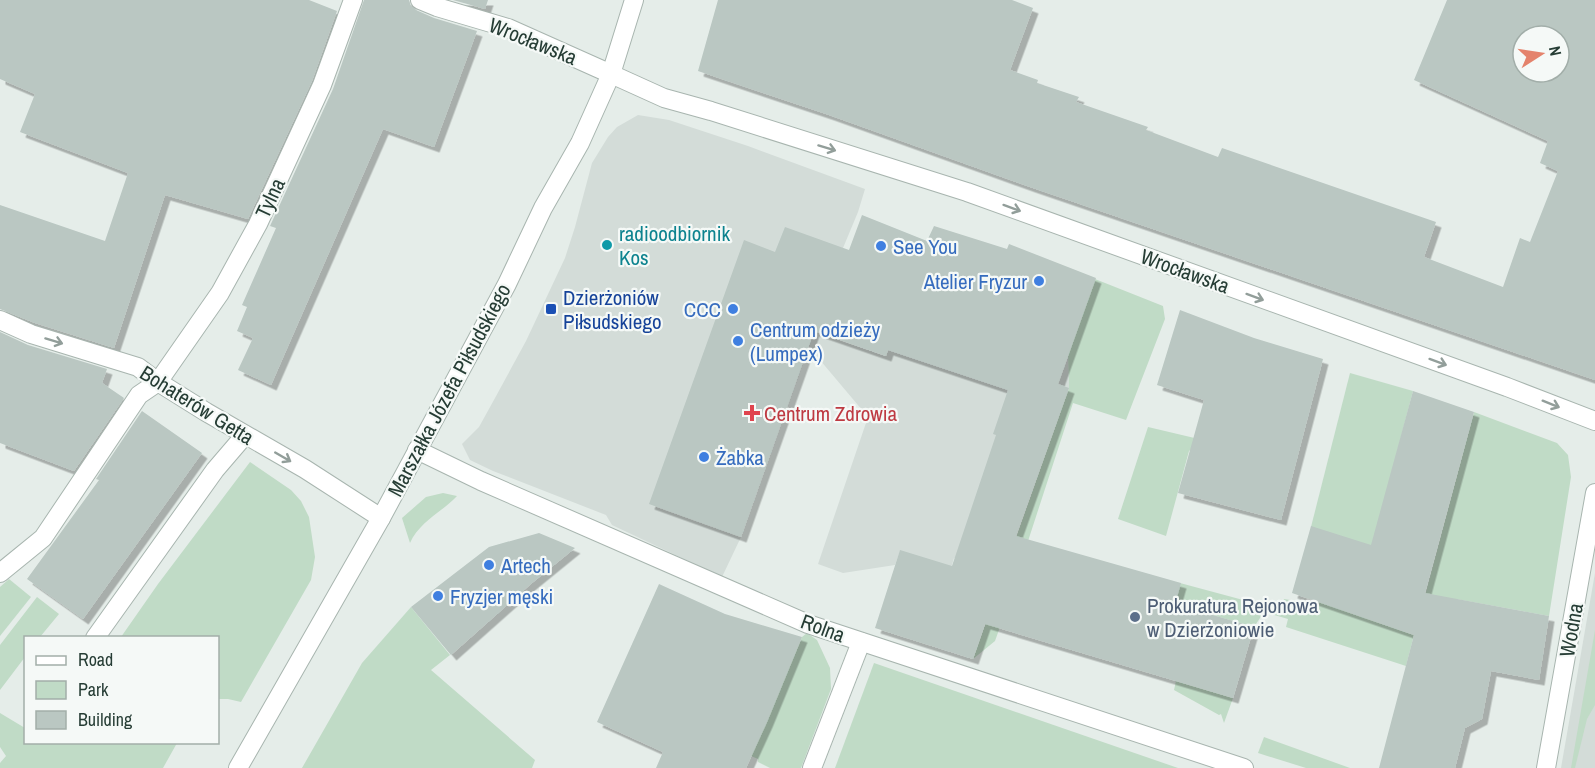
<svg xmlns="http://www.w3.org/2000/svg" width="1595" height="768" viewBox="0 0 1595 768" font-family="'Archivo Narrow',sans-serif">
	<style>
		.built { fill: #d3dcd8 }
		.green { fill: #c0dbc6 }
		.building { fill: #bac7c2; fill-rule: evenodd; filter: url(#shadow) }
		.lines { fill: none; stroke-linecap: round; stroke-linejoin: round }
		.service-casing { stroke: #a8b5af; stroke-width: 20 }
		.pedestrian-casing { stroke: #a8b5af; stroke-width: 20 }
		.minor-casing { stroke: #a8b5af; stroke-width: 20 }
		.tertiary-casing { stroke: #a8b5af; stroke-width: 20 }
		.service { stroke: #fff; stroke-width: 18 }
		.pedestrian { stroke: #fff; stroke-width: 18 }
		.minor { stroke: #fff; stroke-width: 18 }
		.tertiary { stroke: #fff; stroke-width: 18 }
		.oneway { stroke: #929e9a }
		.culture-dot { fill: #0f9aa8; stroke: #f5f9f7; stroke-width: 2 }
		.shop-dot { fill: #3f7fe0; stroke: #f5f9f7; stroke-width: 2 }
		.transit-dot { fill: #1a4fb4; stroke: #f5f9f7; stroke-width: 2 }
		.health-dot { fill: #e0444e; stroke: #f5f9f7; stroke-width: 2 }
		.service-dot { fill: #5c6f8a; stroke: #f5f9f7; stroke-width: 2 }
		.labels { text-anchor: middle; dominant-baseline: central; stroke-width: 4.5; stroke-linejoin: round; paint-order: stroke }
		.street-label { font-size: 21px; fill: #263d35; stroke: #f5f9f7 }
		.culture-label { font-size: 21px; fill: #0d838f; stroke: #f5f9f7; text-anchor: start }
		.shop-label { font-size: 21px; fill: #366cbe; stroke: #f5f9f7; text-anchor: start }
		.transit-label { font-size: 21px; fill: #164399; stroke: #f5f9f7; text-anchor: start }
		.health-label { font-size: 21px; fill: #be3a42; stroke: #f5f9f7; text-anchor: start }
		.service-label { font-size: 21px; fill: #4e5e75; stroke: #f5f9f7; text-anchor: start }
	</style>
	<defs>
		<filter id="shadow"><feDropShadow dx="5.5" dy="5.5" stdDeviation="0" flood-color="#0004"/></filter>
	</defs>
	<rect width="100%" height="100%" fill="#e5ede9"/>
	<g class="built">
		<polygon points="638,115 669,120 748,146 865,189 858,212 843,248 819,333 885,356 888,350 1068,355 1069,388 1002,575 954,558 947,582 900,551 895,565 843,573 818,564 868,417 809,347 741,537 722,577 612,525 606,515 493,471 470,460 462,444 479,427 495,398 526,341 565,258 575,227 592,163 608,137 617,127"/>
		<polygon points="1595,573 1595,768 1561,768"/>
	</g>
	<g class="green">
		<polygon points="1095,279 1163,306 1165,319 1126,420 1073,403 1000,627 995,641 973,659 1069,388 1068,355"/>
		<polygon points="1350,373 1413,391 1372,547 1311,527"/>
		<polygon points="1474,412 1557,443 1568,455 1571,477 1549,616 1456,599 1423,603"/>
		<polygon points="1148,427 1203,440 1189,451 1166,536 1118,519"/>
		<polygon points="250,462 291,490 301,501 309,517 315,557 311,580 241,702 228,699 218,699 218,638 121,637 158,584"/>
		<path d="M443,493L457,496C442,512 419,522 410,543L402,518L426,497Z"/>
		<polygon points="9,579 31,597 0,636 0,587"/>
		<polygon points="1180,583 1280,610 1284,599 1290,600 1314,608 1317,601 1414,635 1406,666 1286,627 1288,619 1264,612 1254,627 1174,604"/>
		<polygon points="37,597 59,614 40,637 26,638 25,657 0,690 0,645"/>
		<polygon points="411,607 450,655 431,670 535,760 532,768 302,768 362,663"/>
		<polygon points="1595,630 1595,705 1587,719 1575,768 1571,768"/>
		<polygon points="807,633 817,640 830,668 831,689 801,768 770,768 758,762 758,759 751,756 802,637"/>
		<polygon points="874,663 1178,768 835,768"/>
		<polygon points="1176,681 1233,698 1224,723 1221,714 1219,715 1174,690"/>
		<polygon points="0,713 25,728 26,742 177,743 163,768 0,768 0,763 6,756 0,747"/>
		<polygon points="1264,737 1350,768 1306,768 1258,753"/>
	</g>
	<g class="building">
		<polygon points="0,0 309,0 337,11 312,81 248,219 165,195 114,348 35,323 0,309 0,205 105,241 128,173 20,132 35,94 0,79"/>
		<polygon points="364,0 409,0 411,6 416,10 434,18 477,31 434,147 383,129 271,385 238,370 253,338 237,331 247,307 242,305 276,228 270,226 333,89"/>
		<polygon points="453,0 488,0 485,9"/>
		<path d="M718,0H1012L1033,8L1010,70L1038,80L1037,83L1079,97L1076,102L1148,127L1146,130L1218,157L1222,148L1436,222L1424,257L1503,287L1520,238L1530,242L1558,171L1540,163L1548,141L1414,80L1447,0H1595V380L1030,187L829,115L698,71ZM1523,36H1559V72H1523Z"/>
		<polygon points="862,215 927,241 934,226 1007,249 1009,244 1096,278 1058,384 1069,388 1016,536 1181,583 1175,604 1254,627 1233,698 985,624 973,659 875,628 900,550 952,566 996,435 993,434 1008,390 888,350 886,356 814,331 741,537 649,504 744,240 775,252 785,227 849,250"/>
		<polygon points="1180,310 1254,338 1323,359 1281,520 1178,493 1204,400 1157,385"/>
		<polygon points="0,332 28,345 107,369 102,383 124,398 74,471 0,443"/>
		<polygon points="1413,391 1474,412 1425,593 1549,616 1539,680 1491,671 1482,719 1465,728 1455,768 1379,768 1414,635 1292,593 1311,526 1371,545"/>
		<polygon points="142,411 202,453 83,619 27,579 99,480 96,479"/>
		<polygon points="539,533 575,548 532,583 451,655 411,607 489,547"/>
		<polygon points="659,584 725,614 802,637 767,722 746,768 656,768 663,752 597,722"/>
	</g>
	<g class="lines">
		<defs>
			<g id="service">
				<polyline points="0,573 43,538 139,395 158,382"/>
				<polyline points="95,638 215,470 245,435"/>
				<polyline points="812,768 861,642"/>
			</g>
			<g id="pedestrian">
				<polyline points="420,0 437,7 508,28 611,74"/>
				<polyline points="158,382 220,293 258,224 322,85 353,0"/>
			</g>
			<g id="minor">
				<polyline points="611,74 664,98 711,111 967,192 1507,387 1595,421"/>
				<polyline points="0,320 31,334 138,367 158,382 206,412 305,469 381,518"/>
				<polyline points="417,450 481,481 808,624 1244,768"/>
				<polyline points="1546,768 1595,493"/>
			</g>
			<polyline id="tertiary" points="238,768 381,518 507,284 543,208 580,143 611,74 634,0"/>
		</defs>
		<use href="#service" class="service-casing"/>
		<use href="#pedestrian" class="pedestrian-casing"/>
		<use href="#minor" class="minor-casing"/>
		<use href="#tertiary" class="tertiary-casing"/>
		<use href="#service" class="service"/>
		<use href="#pedestrian" class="pedestrian"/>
		<use href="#minor" class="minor"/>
		<use href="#tertiary" class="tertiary"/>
	</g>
	<defs><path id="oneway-shaft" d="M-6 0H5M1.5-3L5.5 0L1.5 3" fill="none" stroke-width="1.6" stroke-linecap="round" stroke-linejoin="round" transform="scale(1.5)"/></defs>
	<g class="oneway">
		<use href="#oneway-shaft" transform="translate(827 148) rotate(17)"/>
		<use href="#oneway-shaft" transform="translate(1012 208) rotate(20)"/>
		<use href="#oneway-shaft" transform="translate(1255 297) rotate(20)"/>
		<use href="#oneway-shaft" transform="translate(54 341) rotate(17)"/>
		<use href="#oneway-shaft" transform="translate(1438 362) rotate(20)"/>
		<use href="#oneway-shaft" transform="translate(1551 404) rotate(22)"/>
		<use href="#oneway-shaft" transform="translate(283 457) rotate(30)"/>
	</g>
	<circle class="culture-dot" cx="607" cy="245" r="6"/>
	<g class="shop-dot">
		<circle cx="881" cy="246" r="6"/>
		<circle cx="1039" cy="281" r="6"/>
		<circle cx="733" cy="309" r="6"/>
		<circle cx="738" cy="341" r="6"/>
		<circle cx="704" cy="457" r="6"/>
		<circle cx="489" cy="565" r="6"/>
		<circle cx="438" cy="596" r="6"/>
	</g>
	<rect class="transit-dot" x="545" y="303" width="12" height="12" rx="3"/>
	<path class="health-dot" d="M749 404h6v6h6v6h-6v6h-6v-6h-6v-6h6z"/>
	<circle class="service-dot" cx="1135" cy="617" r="6"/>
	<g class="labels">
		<g class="street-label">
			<text transform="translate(533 41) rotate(22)">Wrocławska</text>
			<text transform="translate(270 198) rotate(-65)">Tylna</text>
			<text transform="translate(1185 271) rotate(20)">Wrocławska</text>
			<text transform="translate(449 390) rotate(-62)">Marszałka Józefa Piłsudskiego</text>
			<text transform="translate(197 405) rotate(32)">Bohaterów Getta</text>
			<text transform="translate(823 628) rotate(20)">Rolna</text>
			<text transform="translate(1571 630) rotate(-80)">Wodna</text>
		</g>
		<g class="culture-label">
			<text x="619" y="233">radioodbiornik<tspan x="619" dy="24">Kos</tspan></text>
		</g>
		<g class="shop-label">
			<text x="893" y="246">See You</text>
			<text x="1027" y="281" text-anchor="end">Atelier Fryzur</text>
			<text x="721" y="309" text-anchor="end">CCC</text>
			<text x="750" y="329">Centrum odzieży<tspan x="750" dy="24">(Lumpex)</tspan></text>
			<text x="716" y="457">Żabka</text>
			<text x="501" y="565">Artech</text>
			<text x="450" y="596">Fryzjer męski</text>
		</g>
		<g class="transit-label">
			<text x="563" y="297">Dzierżoniów<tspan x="563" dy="24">Piłsudskiego</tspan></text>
		</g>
		<g class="health-label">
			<text x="764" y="413">Centrum Zdrowia</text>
		</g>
		<g class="service-label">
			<text x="1147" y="605">Prokuratura Rejonowa<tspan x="1147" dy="24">w Dzierżoniowie</tspan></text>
		</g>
	</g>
	<rect x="24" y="636" width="195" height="108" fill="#f5f9f7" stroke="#a2aea9" stroke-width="1.5"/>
	<rect x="36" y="656" width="30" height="9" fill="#ffffff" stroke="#a2aea9" stroke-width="1.5"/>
	<text x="78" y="666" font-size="18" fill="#263d35">Road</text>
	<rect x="36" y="681" width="30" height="18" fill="#c0dbc6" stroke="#a2aea9" stroke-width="1.5"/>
	<text x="78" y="696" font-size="18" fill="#263d35">Park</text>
	<rect x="36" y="711" width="30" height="18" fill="#bac7c2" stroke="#a2aea9" stroke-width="1.5"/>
	<text x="78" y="726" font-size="18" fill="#263d35">Building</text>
	<g transform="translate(1541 54) rotate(78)"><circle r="28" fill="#f5f9f7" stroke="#a2aea9" stroke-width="1.5"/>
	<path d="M0-4.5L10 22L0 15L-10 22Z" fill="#e4836c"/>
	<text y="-9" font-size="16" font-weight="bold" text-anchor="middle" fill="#263d35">N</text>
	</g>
</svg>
